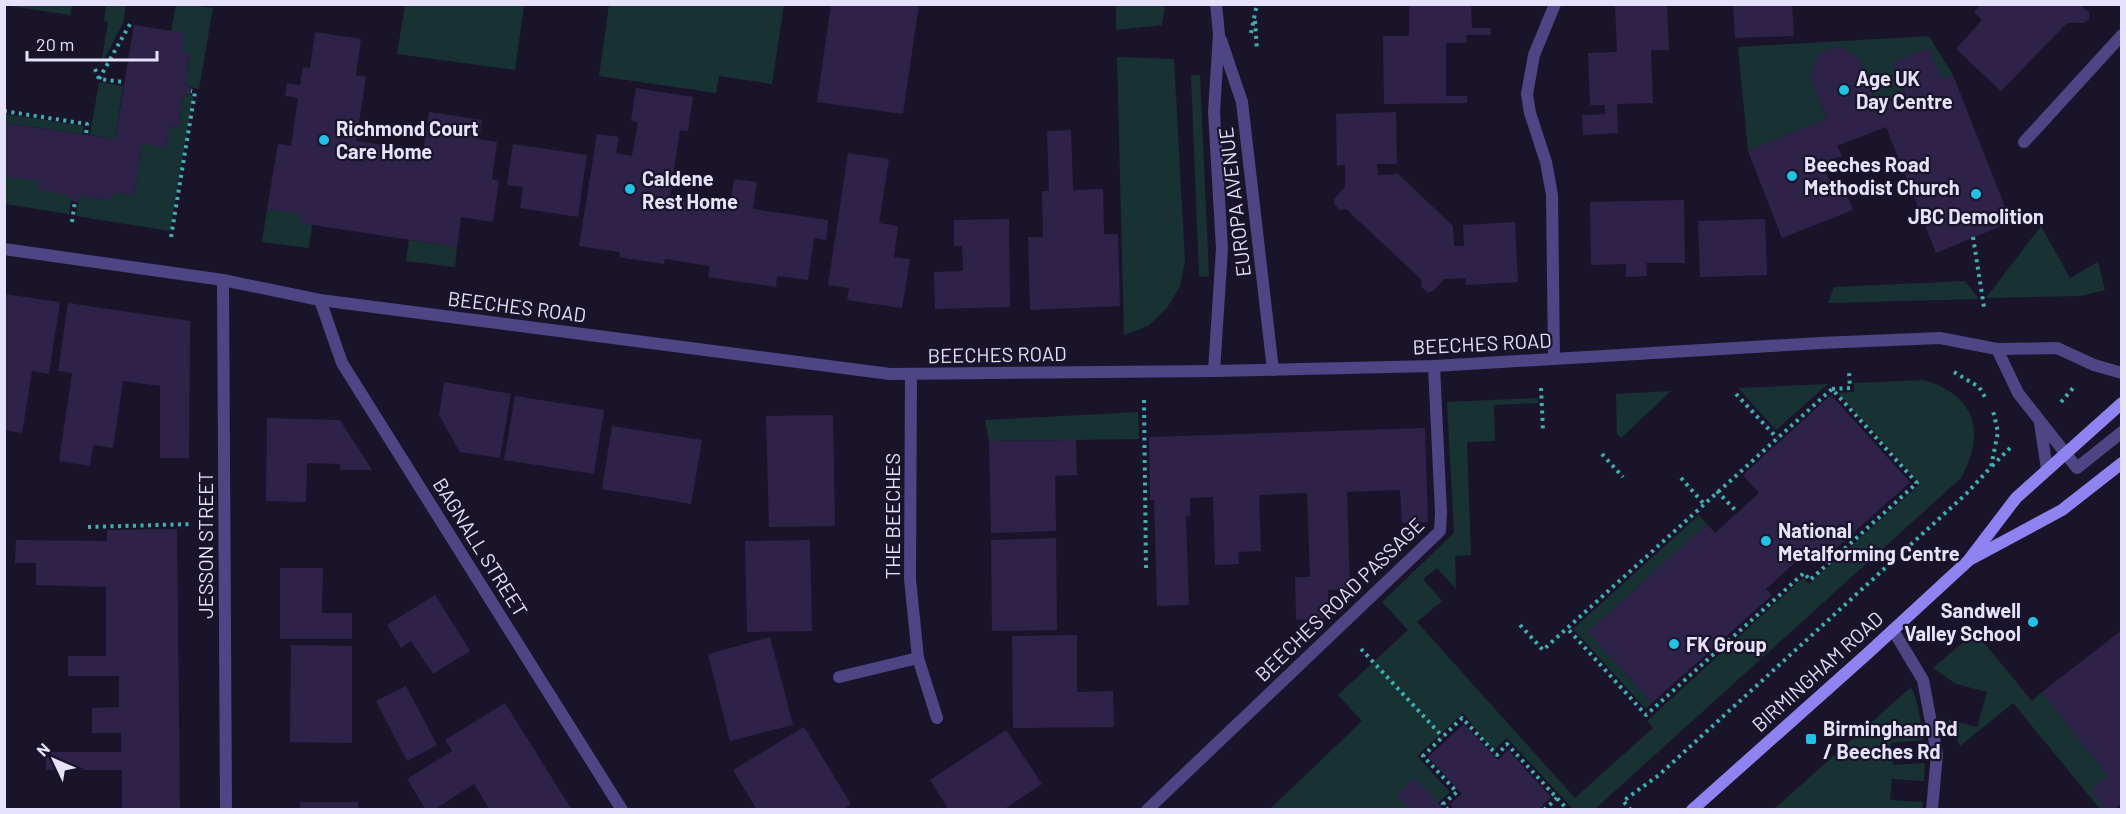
<svg xmlns="http://www.w3.org/2000/svg" width="2126" height="814" viewBox="0 0 2126 814" font-family="Barlow,sans-serif">
	<style>
		.green { fill: #183234 }
		.building { fill: #2e2249 }
		.lines { fill: none; stroke-linecap: round; stroke-linejoin: round }
		.path { stroke: #3fafb2; stroke-width: 4; stroke-dasharray: 3 4.5; stroke-linecap: butt }
		.lane { stroke: #4d4584; stroke-width: 12 }
		.street { stroke: #4d4584; stroke-width: 12 }
		.secondary { stroke: #8f82f1; stroke-width: 12 }
		.poi-dot { fill: #22c2e7; stroke: #1a142a; stroke-width: 2 }
		.labels { text-anchor: middle; dominant-baseline: central; stroke-width: 4.5; stroke-linejoin: round; paint-order: stroke }
		.poi-label { font-size: 20px; font-weight: bold; fill: #e6e1fc; stroke: #1a142a; text-anchor: start }
		.street-label { font-size: 20px; fill: #e6e1fc; stroke: #1a142a }
	</style>
	<rect width="100%" height="100%" fill="#1a142a"/>
	<g class="green">
		<polygon points="4,5 5,4 72,5 70,15"/>
		<polygon points="106,5 126,5 123,23 101,65 108,22 104,21"/>
		<polygon points="176,5 191,5 213,8 199,89 185,86 190,54 182,52 171,31"/>
		<polygon points="405,5 524,5 515,70 397,54"/>
		<polygon points="609,5 784,5 772,84 719,76 716,93 599,76"/>
		<polygon points="1116,5 1165,5 1162,25 1116,30"/>
		<polygon points="1929,36 1953,75 1941,79 1929,48 1893,63 1905,94 1877,105 1858,57 1838,46 1819,54 1810,76 1827,119 1748,151 1738,47"/>
		<polygon points="1117,57 1174,59 1185,262 1180,286 1167,308 1148,326 1124,335"/>
		<polygon points="1191,75 1200,75 1209,277 1199,276"/>
		<polygon points="99,82 123,86 115,139 90,135"/>
		<polygon points="183,94 193,96 170,231 76,216 79,196 112,201 114,192 134,195 142,143 166,147 169,127 178,128"/>
		<polygon points="4,114 84,126 82,134 5,123"/>
		<polygon points="6,176 39,181 72,195 69,214 5,204"/>
		<polygon points="267,209 302,214 301,223 312,225 309,248 262,242"/>
		<polygon points="2041,226 2070,278 2098,262 2105,290 2080,296 1986,298"/>
		<polygon points="409,240 457,247 455,267 406,261"/>
		<polygon points="1965,281 1979,299 1828,303 1834,287"/>
		<path d="M1924,380C1976,396 1986,432 1961,478L1595,809H1573L1507,738L1493,751L1463,713L1417,756L1450,792L1438,803L1410,809L1269,810L1362,721L1338,695L1408,630L1382,602L1454,533L1447,402L1538,398V403L1494,405L1495,441L1467,442L1471,555L1455,556L1456,589L1437,568L1423,579L1442,601L1417,622L1575,798L1653,728L1647,721L1803,578L1809,584L1920,484L1838,393L1854,392V383Z"/>
		<polygon points="1828,384 1776,430 1738,388"/>
		<polygon points="1671,391 1621,438 1617,434 1616,394"/>
		<polygon points="1138,412 1139,439 989,441 985,420"/>
		<polygon points="1699,515 1707,524 1588,632 1652,703 1646,709 1573,629"/>
		<polygon points="1975,632 2032,701 2042,692 2108,776 2107,809 2100,809 2013,703 1960,746 1947,719 1977,727 1987,692 1956,684 1933,668"/>
		<path d="M1911,687C1919,704 1921,722 1923,740L1891,743L1893,765L1925,763L1924,781L1892,779L1890,800L1923,802L1922,809H1774Z"/>
	</g>
	<g class="building">
		<polygon points="831,4 919,4 903,114 817,102"/>
		<polygon points="1409,4 1471,4 1472,28 1491,28 1491,35 1466,35 1467,43 1446,43 1446,96 1467,96 1467,103 1384,104 1383,36 1409,36"/>
		<polygon points="1615,4 1667,4 1669,50 1651,50 1653,103 1617,104 1618,133 1583,135 1582,115 1605,114 1605,105 1590,105 1588,53 1617,52"/>
		<polygon points="1733,4 1792,4 1794,36 1735,38"/>
		<polygon points="1981,4 2083,4 2083,8 2089,12 2089,19 2084,23 2067,23 2001,91 1956,49 1982,20 1974,12"/>
		<polygon points="134,25 185,33 182,52 190,53 185,86 192,88 190,95 183,94 178,128 169,127 166,147 142,143 134,195 114,192 112,201 79,196 78,202 71,201 72,195 38,190 39,181 4,176 4,123 115,139"/>
		<polygon points="315,32 361,39 356,75 366,77 356,141 423,151 429,112 482,120 479,139 497,142 492,179 499,181 493,222 461,217 457,247 300,223 302,214 267,209 278,144 291,146 298,98 285,96 287,83 300,85 303,67 310,68"/>
		<polygon points="1838,46 1858,57 1877,105 1905,94 1893,63 1929,48 1941,79 1953,75 2011,222 1936,253 1886,127 1837,146 1842,156 1822,163 1834,192 1844,188 1853,210 1782,238 1748,151 1827,119 1810,76 1819,54"/>
		<polygon points="636,88 693,97 688,131 680,130 670,196 730,205 734,179 757,182 753,209 828,220 826,240 814,238 808,280 777,276 776,287 708,277 710,266 665,259 664,264 631,259 619,257 620,252 579,246 597,134 619,137 616,153 632,156 638,122 631,121"/>
		<polygon points="1396,112 1397,164 1377,164 1378,175 1398,174 1453,226 1454,246 1464,246 1463,225 1515,222 1518,282 1466,285 1466,278 1444,279 1433,291 1427,292 1421,286 1422,280 1346,209 1340,210 1334,204 1334,199 1345,187 1345,165 1337,166 1336,114"/>
		<polygon points="1071,130 1073,190 1103,189 1104,234 1118,234 1120,306 1030,310 1028,237 1043,237 1042,191 1049,191 1047,131"/>
		<polygon points="513,144 587,155 578,217 520,208 523,187 507,185"/>
		<polygon points="848,153 889,159 879,223 898,226 894,257 910,259 902,308 847,300 849,288 828,285"/>
		<polygon points="1684,200 1685,263 1646,263 1647,276 1626,277 1626,264 1591,265 1590,202"/>
		<polygon points="1009,219 1010,307 935,309 934,272 963,271 962,246 954,246 954,220"/>
		<polygon points="1765,219 1767,275 1700,277 1698,221"/>
		<polygon points="4,294 60,302 49,374 32,371 22,433 4,430"/>
		<polygon points="68,303 190,321 189,458 160,458 160,386 123,381 113,448 93,445 90,466 59,461 72,373 58,371"/>
		<polygon points="444,382 511,394 500,458 460,452 439,415"/>
		<polygon points="1831,395 1910,482 1821,562 1810,549 1766,589 1772,595 1652,703 1588,632 1707,524 1715,533 1759,493 1743,475"/>
		<polygon points="515,396 604,410 594,474 504,460"/>
		<polygon points="833,415 835,526 769,527 766,416"/>
		<polygon points="267,418 340,420 372,470 340,470 340,464 307,463 306,502 266,501"/>
		<polygon points="612,426 702,440 691,504 602,489"/>
		<polygon points="1425,428 1428,522 1402,523 1400,490 1347,492 1350,589 1328,590 1328,618 1296,620 1295,577 1310,577 1307,493 1259,495 1261,551 1238,552 1239,564 1215,565 1213,497 1190,498 1190,516 1186,517 1189,605 1157,606 1154,500 1150,500 1149,437"/>
		<polygon points="1076,440 1077,475 1055,476 1056,531 991,533 989,441"/>
		<polygon points="177,529 180,810 122,810 122,770 46,770 46,752 121,752 121,733 92,733 92,708 119,707 119,676 68,676 68,656 106,656 106,587 36,585 36,563 15,563 16,540 107,541 107,530"/>
		<polygon points="1056,538 1057,630 992,631 991,540"/>
		<polygon points="810,540 812,631 747,632 745,541"/>
		<polygon points="280,568 323,568 322,613 352,613 352,639 280,639"/>
		<polygon points="435,595 470,651 433,674 411,641 401,648 387,625"/>
		<polygon points="2122,630 2122,803 2114,810 2107,810 2091,790 2108,776 2042,692"/>
		<polygon points="1077,635 1077,692 1113,691 1114,727 1013,728 1012,636"/>
		<polygon points="770,637 793,725 730,741 708,654"/>
		<polygon points="291,645 352,646 352,743 290,742"/>
		<polygon points="406,686 437,745 407,761 376,701"/>
		<polygon points="505,703 572,810 490,810 474,784 434,810 426,810 407,779 452,751 445,740"/>
		<polygon points="1464,724 1498,760 1508,750 1551,797 1538,810 1455,810 1450,804 1462,794 1428,757"/>
		<polygon points="804,727 851,804 842,810 757,810 733,770"/>
		<polygon points="1006,730 1042,784 1003,810 949,810 930,780"/>
		<polygon points="1415,778 1438,803 1444,810 1410,810 1396,795"/>
		<rect x="300" y="802" width="58" height="8"/>
	</g>
	<g class="lines">
		<g class="path">
			<polyline points="1255,21 1257,50"/>
			<polyline points="1251,33 1257,4"/>
			<polyline points="95,69 99,79 124,82"/>
			<polyline points="99,79 130,24"/>
			<polyline points="4,111 87,124 86,135"/>
			<polyline points="72,222 75,201"/>
			<polyline points="171,237 195,92 191,91"/>
			<polyline points="1973,237 1984,307"/>
			<polyline points="1954,372 1979,387 1985,397"/>
			<polyline points="1541,388 1543,431"/>
			<polyline points="1832,389 1850,388 1849,372"/>
			<polyline points="1736,394 1777,438"/>
			<polyline points="1144,400 1146,570"/>
			<polyline points="2061,402 2074,387"/>
			<polyline points="1602,454 1623,477"/>
			<polyline points="1992,466 2013,445"/>
			<polyline points="1681,478 1704,504"/>
			<polyline points="1717,491 1737,512"/>
			<polyline points="88,527 193,524"/>
			<polyline points="1520,625 1543,650 1832,389 1917,483 1810,580 1804,573 1646,715 1567,628"/>
			<polyline points="1361,649 1443,737"/>
			<polyline points="1448,810 1443,804 1457,792 1423,756 1462,718 1497,755 1507,744 1568,810"/>
			<polyline points="1544,810 1557,798"/>
			<polyline points="1631,810 1623,801 1659,775 1966,494 1991,467 1998,432 1993,411"/>
		</g>
		<polyline class="lane" points="1147,810 1440,531 1441,513 1434,366"/>
		<g class="street">
			<polyline points="1221,40 1242,102 1273,370"/>
			<polyline points="2024,142 2122,35"/>
			<polyline points="4,249 223,280 320,300 890,374 1214,371 1434,366 1820,343 1940,338 1997,349 2057,348 2094,365 2122,373"/>
			<polyline points="223,280 226,810"/>
			<polyline points="320,300 342,363 622,810"/>
			<polyline points="1997,349 2018,393 2077,468 2122,432"/>
			<polyline points="1554,359 1552,195 1546,162 1530,113 1527,94 1534,55 1555,4"/>
			<polyline points="1214,371 1222,249 1214,112 1219,34 1216,4"/>
			<polyline points="911,374 910,579 918,658 937,718"/>
			<polyline points="2040,423 2047,469"/>
			<polyline points="1893,630 1923,680 1937,754 1932,810"/>
			<polyline points="839,677 918,658"/>
		</g>
		<g class="secondary">
			<polyline points="1971,559 2062,510 2122,463"/>
			<polyline points="1692,810 1867,654 1968,561 2016,498 2122,403"/>
		</g>
	</g>
	<g class="poi-dot">
		<circle cx="1844" cy="90" r="6"/>
		<circle cx="324" cy="140" r="6"/>
		<circle cx="1792" cy="176" r="6"/>
		<circle cx="630" cy="189" r="6"/>
		<circle cx="1976" cy="194" r="6"/>
		<circle cx="1766" cy="541" r="6"/>
		<circle cx="2033" cy="622" r="6"/>
		<circle cx="1674" cy="644" r="6"/>
		<rect x="1805" y="733" width="12" height="12" rx="3"/>
	</g>
	<g class="labels">
		<g class="poi-label">
			<text x="1856" y="78">Age UK<tspan x="1856" dy="23">Day Centre</tspan></text>
			<text x="336" y="128">Richmond Court<tspan x="336" dy="23">Care Home</tspan></text>
			<text x="1804" y="164">Beeches Road<tspan x="1804" dy="23">Methodist Church</tspan></text>
			<text x="642" y="178">Caldene<tspan x="642" dy="23">Rest Home</tspan></text>
			<text x="1976" y="216" text-anchor="middle">JBC Demolition</text>
			<text x="1778" y="530">National<tspan x="1778" dy="23">Metalforming Centre</tspan></text>
			<text x="2021" y="610" text-anchor="end">Sandwell<tspan x="2021" dy="23">Valley School</tspan></text>
			<text x="1686" y="644">FK Group</text>
			<text x="1823" y="728">Birmingham Rd<tspan x="1823" dy="23">/ Beeches Rd</tspan></text>
		</g>
		<g class="street-label">
			<text transform="translate(1234 202) rotate(-97)">EUROPA AVENUE</text>
			<text transform="translate(517 306) rotate(7)">BEECHES ROAD</text>
			<text transform="translate(1482 343) rotate(-3)">BEECHES ROAD</text>
			<text transform="translate(997 354) rotate(-1)">BEECHES ROAD</text>
			<text transform="translate(892 516) rotate(-90)">THE BEECHES</text>
			<text transform="translate(205 545) rotate(-90)">JESSON STREET</text>
			<text transform="translate(481 547) rotate(58)">BAGNALL STREET</text>
			<text transform="translate(1339 599) rotate(-44)">BEECHES ROAD PASSAGE</text>
			<text transform="translate(1817 671) rotate(-42)">BIRMINGHAM ROAD</text>
		</g>
	</g>
	<rect width="2126" height="814" fill="none" stroke="#e6e1fc" stroke-width="12"/>
	<g transform="translate(54 760) rotate(314)" stroke="#1a142a" stroke-width="4.5" paint-order="stroke">
	<path d="M0-4.5L10 22L0 15L-10 22Z" fill="#e6e1fc"/>
	<text y="-9" font-size="16" font-weight="bold" text-anchor="middle" fill="#e6e1fc">N</text>
	</g>
	<path d="M27 51v9h130v-9" fill="none" stroke="#e6e1fc" stroke-width="3"/>
	<text x="36" y="51" font-size="18" fill="#e6e1fc" stroke="#1a142a" stroke-width="4.5" paint-order="stroke">20 m</text>
</svg>
